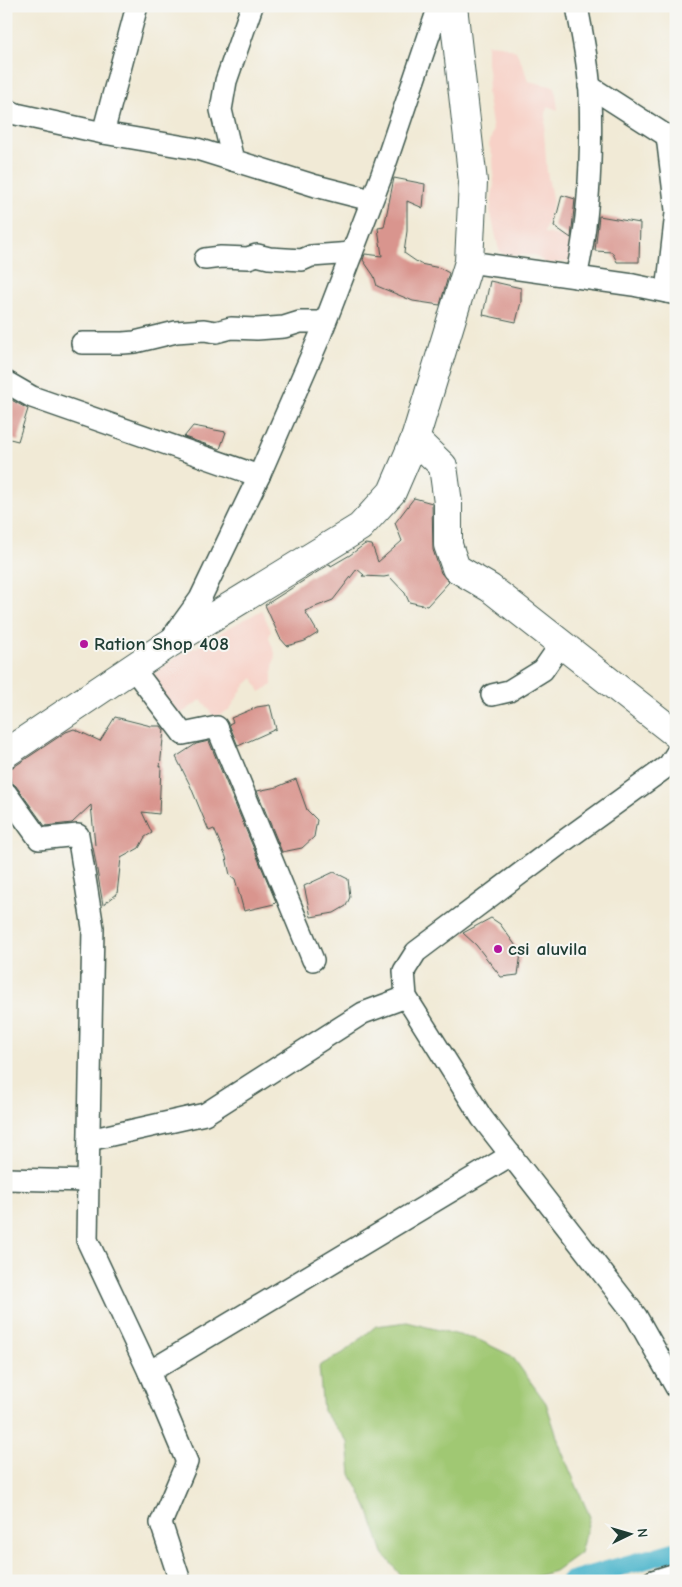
<svg xmlns="http://www.w3.org/2000/svg" width="682" height="1587" viewBox="0 0 682 1587" font-family="'Comic Neue',sans-serif">
	<style>
		.built { fill: #f7d1c7 }
		.green { fill: #a0c873; stroke: #608254 }
		.lines { fill: none; stroke-linecap: round; stroke-linejoin: round }
		.canal { stroke: #4eb6cc; stroke-width: 19 }
		.building { fill: #d9958e }
		.street-casing { stroke: #3e574c; stroke-width: 24 }
		.secondary-casing { stroke: #3e574c; stroke-width: 30 }
		.primary-casing { stroke: #3e574c; stroke-width: 30 }
		.street { stroke: #fff; stroke-width: 21 }
		.secondary { stroke: #fff; stroke-width: 28 }
		.primary { stroke: #fff; stroke-width: 28 }
		.poi-dot { fill: #b5179e; stroke: #f6f6f2; stroke-width: 2 }
		.labels { text-anchor: middle; dominant-baseline: central; stroke-width: 4; stroke-linejoin: round; paint-order: stroke }
		.poi-label { font-size: 19px; font-weight: bold; fill: #1f3d34; stroke: #f6f6f2; text-anchor: start }
	</style>
	<rect width="100%" height="100%" fill="#f6f6f2"/>
	<filter id="ink" filterUnits="userSpaceOnUse"><feTurbulence type="fractalNoise" baseFrequency=".02" numOctaves="2"/><feDisplacementMap in="SourceGraphic" scale="10" xChannelSelector="R" yChannelSelector="G"/><feConvolveMatrix kernelMatrix="1 2 1 2 8 2 1 2 1" color-interpolation-filters="sRGB"/></filter>
	<filter id="wash" filterUnits="userSpaceOnUse"><feTurbulence type="fractalNoise" baseFrequency=".0096" numOctaves="4" result="noise"/><feDisplacementMap in="SourceGraphic" scale="20" xChannelSelector="R" yChannelSelector="G"/><feGaussianBlur stdDeviation="1.12" result="paint"/><feColorMatrix in="noise" values="0 0 0 0 0 0 0 0 0 0 0 0 0 0 0 0 0 1.4 0 .05"/><feComposite in="paint" operator="in"/></filter>
	<g filter="url(#wash)">
		<rect width="100%" height="100%" fill="#f1ead6"/>
		<g class="built">
			<polygon points="487,44 501,45 516,51 524,68 528,81 555,87 558,110 547,106 544,133 547,172 553,203 544,233 572,238 579,247 574,261 547,264 534,255 504,256 499,250 490,210 494,184 493,157 489,145 493,131 487,93 489,78 487,62"/>
			<polygon points="262,610 271,631 269,638 275,653 272,675 272,685 260,692 253,678 244,686 230,709 214,718 206,705 201,700 179,715 161,694 153,675 178,656 211,640 221,632"/>
		</g>
		<polygon class="green" points="407,1322 479,1340 512,1356 546,1403 562,1452 590,1517 580,1553 555,1571 520,1581 405,1581 383,1553 368,1509 351,1474 348,1442 323,1411 319,1366 343,1353 376,1326"/>
		<g class="lines">
			<polyline class="canal" points="570,1581 676,1551"/>
		</g>
		<g id="blocks">
			<g class="building">
				<polygon points="394,178 425,184 423,208 407,201 407,231 404,253 420,264 440,268 449,273 440,305 413,301 377,286 374,276 363,260 365,254 382,256 378,228 384,227"/>
				<polygon points="562,195 575,199 571,238 554,226"/>
				<polygon points="599,216 640,223 639,262 617,262 612,252 595,251"/>
				<polygon points="490,281 521,288 521,302 516,322 483,315"/>
				<polygon points="6,397 28,409 18,441 6,438"/>
				<polygon points="193,426 226,432 220,449 184,437"/>
				<polygon points="414,498 432,503 433,550 441,573 449,582 427,606 409,602 405,593 389,576 384,577 362,576 364,575 357,569 333,600 305,611 318,633 305,641 287,646 280,638 265,605 330,564 331,566 350,555 365,544 372,545 378,562 402,541 395,523"/>
				<polygon points="270,705 276,729 238,746 229,724 233,722 231,718 257,707"/>
				<polygon points="115,717 151,726 161,726 164,730 160,767 161,766 159,814 142,812 152,833 145,837 139,848 121,858 117,894 103,905 93,847 95,845 91,805 72,823 45,826 16,786 11,782 8,769 15,766 66,732 74,729 100,741"/>
				<polygon points="209,741 276,902 274,904 244,911 235,879 230,875 226,857 214,829 209,831 190,785 176,757 196,744"/>
				<polygon points="296,779 307,810 317,820 314,837 302,848 282,852 257,791 277,787"/>
				<polygon points="334,872 348,879 350,897 346,906 334,913 311,917 304,886"/>
				<polygon points="491,918 500,924 521,953 518,975 501,977 476,945 463,933"/>
			</g>
		</g>
	</g>
	<g filter="url(#ink)">
		<use href="#blocks" fill-opacity="0" stroke="#3e574c" stroke-width="1"/>
		<g class="lines">
			<defs>
				<g id="street">
					<polyline points="589,86 667,136 676,134"/>
					<polyline points="6,109 16,114 103,133 197,149 316,186 371,200"/>
					<polyline points="103,133 137,6"/>
					<polyline points="667,136 676,210"/>
					<polyline points="233,160 221,110 226,81 252,6"/>
					<polyline points="205,259 221,257 248,258 257,255 269,258 302,260 311,256 352,253"/>
					<polyline points="469,262 633,285 676,294"/>
					<path d="M576,277C590,217 592,156 590,94C589,65 582,35 577,6"/>
					<polyline points="667,292 676,213"/>
					<polyline points="82,343 123,343 135,342 176,332 204,330 216,332 231,328 257,329 284,327 300,322 325,322"/>
					<polyline points="6,382 32,397 259,476"/>
					<polyline points="171,639 200,599 259,476 320,336 381,177 439,6"/>
					<polyline points="132,667 183,734 217,727 313,960"/>
					<polyline points="492,695 509,691 543,670 561,644"/>
					<polyline points="676,754 669,765 557,846 416,952 404,971 406,997 482,1118 636,1316 676,1387"/>
					<polyline points="6,793 39,839 78,835 93,928 88,1181 6,1179"/>
					<polyline points="89,1140 205,1114 363,1013 406,997"/>
					<polyline points="88,1181 87,1240 149,1372 187,1462 161,1523 180,1581"/>
					<polyline points="149,1372 511,1155"/>
					<polyline points="653,1581 676,1574"/>
				</g>
				<polyline id="secondary" points="415,439 443,466 448,503 448,545 456,568 490,588 676,734"/>
				<polyline id="primary" points="6,753 167,645 360,527 392,492 415,439 469,262 473,182 453,6"/>
			</defs>
			<use href="#street" class="street-casing"/>
			<use href="#secondary" class="secondary-casing"/>
			<use href="#primary" class="primary-casing"/>
			<use href="#street" class="street"/>
			<use href="#secondary" class="secondary"/>
			<use href="#primary" class="primary"/>
		</g>
	</g>
	<g class="poi-dot">
		<circle cx="84" cy="644" r="5"/>
		<circle cx="498" cy="949" r="5"/>
	</g>
	<g class="labels">
		<g class="poi-label">
			<text x="94" y="644">Ration Shop 408</text>
			<text x="508" y="949">csi aluvila</text>
		</g>
	</g>
	<rect width="682" height="1587" fill="none" stroke="#f6f6f2" stroke-width="25"/>
	<g transform="translate(630 1534) rotate(85)" stroke="#f6f6f2" stroke-width="4" paint-order="stroke">
	<path d="M0-4L9 19L0 12L-9 19Z" fill="#1f3d34"/>
	<text y="-8" font-size="14" font-weight="bold" text-anchor="middle" fill="#1f3d34">N</text>
	</g>
</svg>
